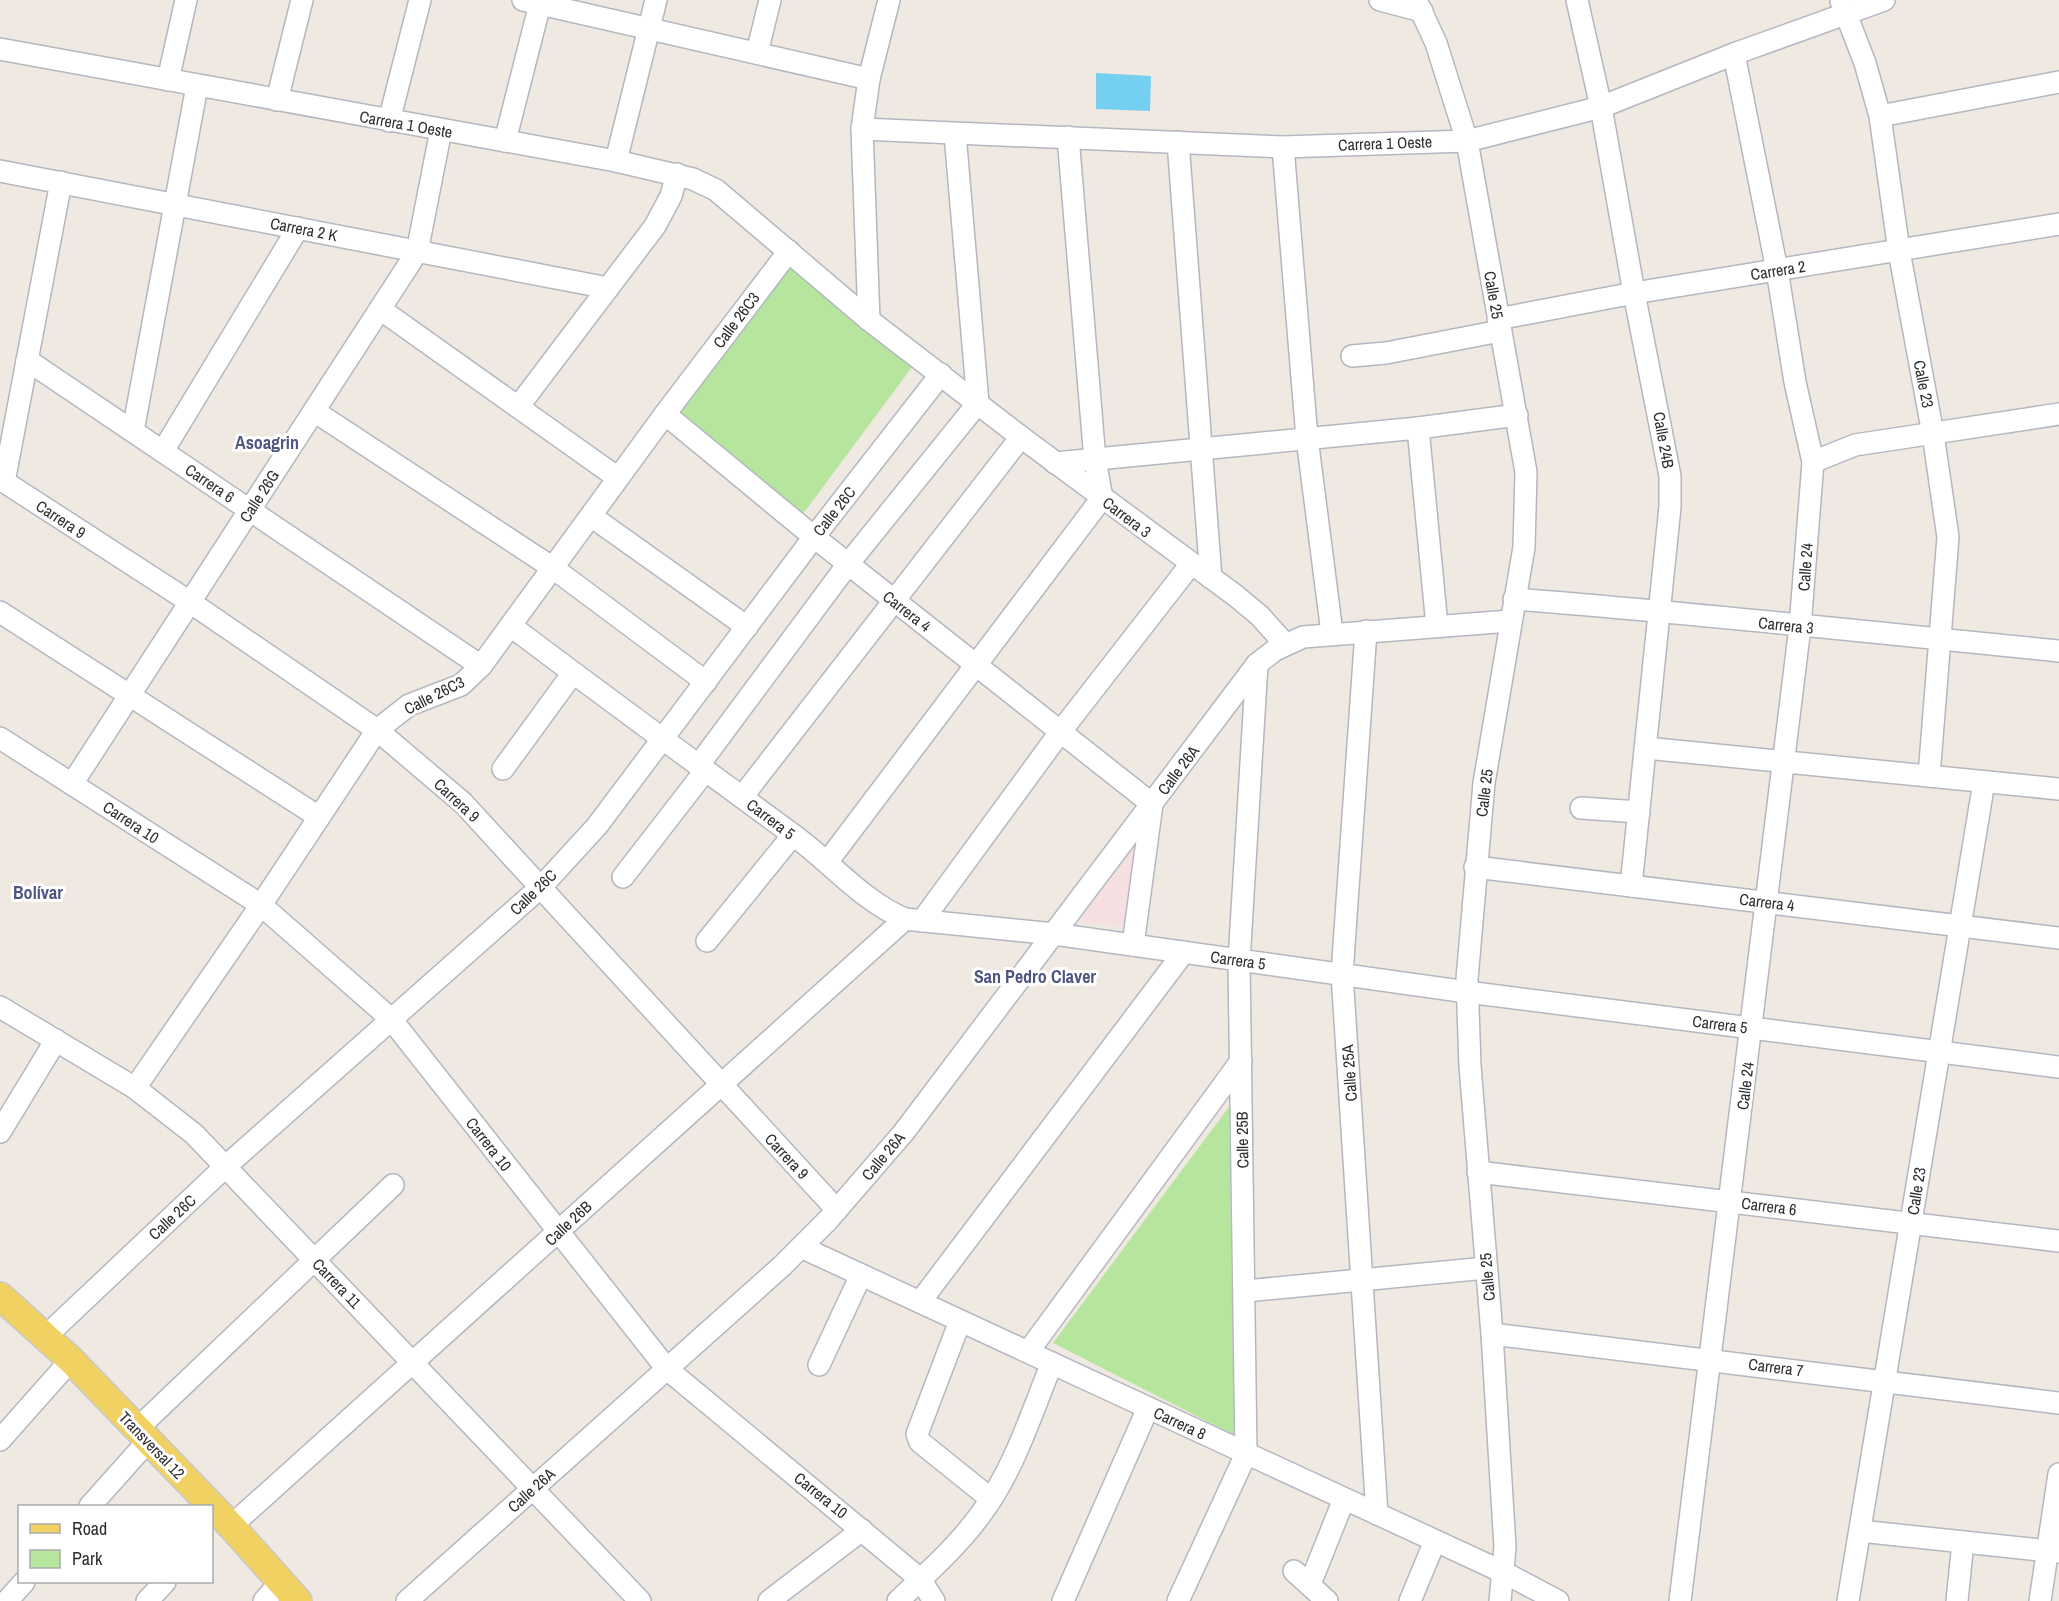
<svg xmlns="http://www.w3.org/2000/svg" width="2059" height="1601" viewBox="0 0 2059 1601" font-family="'Archivo Narrow',sans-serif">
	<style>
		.medical { fill: #f5dfe0 }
		.green { fill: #b6e59e }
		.water { fill: #75cff0 }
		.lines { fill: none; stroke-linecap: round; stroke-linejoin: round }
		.minor-casing { stroke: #b4b7c1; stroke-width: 24 }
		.major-casing { stroke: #c9c9c9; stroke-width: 30 }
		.minor { stroke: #fff; stroke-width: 21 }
		.major { stroke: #f2d163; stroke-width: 27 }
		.labels { text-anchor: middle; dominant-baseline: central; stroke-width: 6; stroke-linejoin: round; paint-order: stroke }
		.street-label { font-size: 16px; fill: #2e2e2e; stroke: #fff }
		.neighbourhood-label { font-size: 18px; font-weight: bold; fill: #4d5680; stroke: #fff }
	</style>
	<rect width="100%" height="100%" fill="#efe9e1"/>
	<polygon class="medical" points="1135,847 1123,927 1079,921"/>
	<g class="green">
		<polygon points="788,265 915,363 800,518 672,411"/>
		<polygon points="1229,1107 1234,1435 1053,1343"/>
	</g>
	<polygon class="water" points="1096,73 1151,76 1150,111 1096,109"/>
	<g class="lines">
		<defs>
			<g id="minor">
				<polyline points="523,0 869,79"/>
				<polyline points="1380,0 1422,11"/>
				<polyline points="1416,0 1436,43 1467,141 1526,472 1524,547 1484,783 1467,979 1470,1066 1492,1334 1505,1547 1500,1601"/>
				<polyline points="1577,0 1601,107 1634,293 1670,476 1670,507 1631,886"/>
				<polyline points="1841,1 1865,63 1880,116 1899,251 1933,434 1948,537 1929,776"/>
				<polyline points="0,49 616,161 693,179 716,190 869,320 1021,437 1236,596 1260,616 1285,644"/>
				<polyline points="757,53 770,0"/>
				<polyline points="168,80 186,0"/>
				<polyline points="277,100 302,0"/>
				<polyline points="1880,116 2059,82"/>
				<polyline points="389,121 420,0"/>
				<polyline points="862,129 1283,147 1467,141 1601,107 1734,54 1884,0"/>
				<polyline points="505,141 541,0"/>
				<polyline points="1178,142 1211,578"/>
				<polyline points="1283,147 1307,438 1332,633"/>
				<polyline points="616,161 656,0"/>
				<polyline points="0,171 608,288"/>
				<polyline points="380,309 618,478"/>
				<polyline points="1498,319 1634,293 2059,224"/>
				<polyline points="869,320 862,129 869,79 889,0"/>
				<polyline points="1352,356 1386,353 1500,331"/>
				<polyline points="27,360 481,666"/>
				<polyline points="518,407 655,226 671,196 677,174"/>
				<polyline points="314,411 553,568 706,682"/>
				<polyline points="665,414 814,537 1152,804 1133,945"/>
				<polyline points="1418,428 1437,626"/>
				<polyline points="133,431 197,86"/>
				<polyline points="163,451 298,228"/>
				<polyline points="1813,462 1855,445 2059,414"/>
				<polyline points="1055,463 1418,428 1517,415"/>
				<polyline points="0,479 190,602 377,730 463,803 837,1210"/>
				<polyline points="4,482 61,182"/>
				<polyline points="591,516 747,627"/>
				<path d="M1514,599C1696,613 1877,633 2059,651"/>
				<polyline points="0,612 319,817"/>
				<path d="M511,626C605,697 701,767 796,837C832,864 864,902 905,919L1054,934L1467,992L2059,1067"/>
				<polyline points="1366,631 1342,974 1377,1514"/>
				<polyline points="0,738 261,905 391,1019 667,1369 920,1579 934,1601"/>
				<polyline points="1646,748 2059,789"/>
				<polyline points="698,766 848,564 978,403 955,134"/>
				<polyline points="503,769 573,673"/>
				<polyline points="72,784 417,252 441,130"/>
				<polyline points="742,797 1021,437"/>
				<polyline points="1581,808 1639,812"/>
				<polyline points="828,861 1102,498 1095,460 1068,137"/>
				<polyline points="1475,867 2059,938"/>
				<polyline points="623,877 705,771"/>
				<polyline points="922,921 1061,731 1191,564"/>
				<polyline points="707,941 793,835"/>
				<polyline points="0,1007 135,1088 194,1134 640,1601"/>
				<polyline points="135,1088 261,905 377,730 409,705 461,685 481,666 665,414 789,251"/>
				<polyline points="0,1132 56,1040"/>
				<polyline points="1478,1172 2059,1241"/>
				<polyline points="801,1247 1505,1573 1558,1601"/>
				<polyline points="1245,1291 1486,1268"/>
				<polyline points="920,1302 1184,952"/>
				<polyline points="960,1321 917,1434 920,1442 991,1499"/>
				<polyline points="1492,1334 2059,1403"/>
				<polyline points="46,1336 226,1166 542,886 597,826 814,537 941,374"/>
				<polyline points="1028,1352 1241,1061"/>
				<polyline points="819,1365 861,1275"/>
				<polyline points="137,1429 393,1185"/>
				<polyline points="0,1440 71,1360"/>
				<polyline points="90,1506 148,1441"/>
				<polyline points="231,1526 905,919"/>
				<polyline points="1860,1531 2059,1552"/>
				<polyline points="1294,1571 1327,1601"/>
				<polyline points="1310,1584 1344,1499"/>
				<polyline points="7,1601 24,1582"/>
				<polyline points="147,1601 165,1582"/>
				<polyline points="264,1601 281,1582"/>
				<polyline points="407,1601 782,1266 828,1220 904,1132 1257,664 1275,650 1303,637 1510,621"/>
				<polyline points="769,1601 862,1530"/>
				<path d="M898,1601C926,1574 958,1546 981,1514C1014,1470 1031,1414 1052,1363"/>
				<polyline points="1063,1601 1148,1408"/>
				<polyline points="1178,1601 1246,1454 1239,961 1257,664"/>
				<polyline points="1410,1601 1435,1541"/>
				<polyline points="1680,1601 1800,627 1813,462 1795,382 1777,270 1734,54"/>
				<polyline points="1848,1601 1984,782"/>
				<polyline points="1957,1601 1963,1542"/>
				<polyline points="2040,1601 2059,1474"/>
			</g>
			<polyline id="major" points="0,1296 71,1360 231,1526 298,1601"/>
		</defs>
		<use href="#minor" class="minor-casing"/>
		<use href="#major" class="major-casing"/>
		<use href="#minor" class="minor"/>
		<use href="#major" class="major"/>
	</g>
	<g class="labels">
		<g class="street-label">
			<text transform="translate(406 124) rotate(10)">Carrera 1 Oeste</text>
			<text transform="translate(1385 143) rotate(-2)">Carrera 1 Oeste</text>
			<text transform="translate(304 229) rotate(11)">Carrera 2 K</text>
			<text transform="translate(1778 270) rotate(-9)">Carrera 2</text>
			<text transform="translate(1494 295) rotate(80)">Calle 25</text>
			<text transform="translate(736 320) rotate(-53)">Calle 26C3</text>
			<text transform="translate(1924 384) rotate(79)">Calle 23</text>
			<text transform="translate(1664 440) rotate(80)">Calle 24B</text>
			<text transform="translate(210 483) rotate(34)">Carrera 6</text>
			<text transform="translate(259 496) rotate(-57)">Calle 26G</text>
			<text transform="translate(834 511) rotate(-52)">Calle 26C</text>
			<text transform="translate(1127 517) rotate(37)">Carrera 3</text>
			<text transform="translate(61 519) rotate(33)">Carrera 9</text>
			<text transform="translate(1805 567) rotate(-86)">Calle 24</text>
			<text transform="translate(907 611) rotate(38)">Carrera 4</text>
			<text transform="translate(1786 625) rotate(6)">Carrera 3</text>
			<text transform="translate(434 695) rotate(-27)">Calle 26C3</text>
			<text transform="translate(1178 770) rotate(-53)">Calle 26A</text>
			<text transform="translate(1484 793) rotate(-83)">Calle 25</text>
			<text transform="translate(457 800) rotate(43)">Carrera 9</text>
			<text transform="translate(771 819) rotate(37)">Carrera 5</text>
			<text transform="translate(131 822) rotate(33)">Carrera 10</text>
			<text transform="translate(533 892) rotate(-44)">Calle 26C</text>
			<text transform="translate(1767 902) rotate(7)">Carrera 4</text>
			<text transform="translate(1238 960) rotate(8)">Carrera 5</text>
			<text transform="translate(1720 1024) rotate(7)">Carrera 5</text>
			<text transform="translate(1349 1073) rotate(-94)">Calle 25A</text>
			<text transform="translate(1745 1086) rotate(-83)">Calle 24</text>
			<text transform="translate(1242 1140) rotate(-91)">Calle 25B</text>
			<text transform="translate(489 1144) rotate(52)">Carrera 10</text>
			<text transform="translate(787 1156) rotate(47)">Carrera 9</text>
			<text transform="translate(883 1156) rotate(-50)">Calle 26A</text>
			<text transform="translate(1916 1191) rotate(-81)">Calle 23</text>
			<text transform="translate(1769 1206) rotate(7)">Carrera 6</text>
			<text transform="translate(172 1217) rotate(-43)">Calle 26C</text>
			<text transform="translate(568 1223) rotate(-43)">Calle 26B</text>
			<text transform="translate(1487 1277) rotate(-95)">Calle 25</text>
			<text transform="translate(337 1283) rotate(46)">Carrera 11</text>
			<text transform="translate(1776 1367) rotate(7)">Carrera 7</text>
			<text transform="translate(1180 1423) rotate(25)">Carrera 8</text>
			<text transform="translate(152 1445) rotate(46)">Transversal 12</text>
			<text transform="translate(531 1490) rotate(-42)">Calle 26A</text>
			<text transform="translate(821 1495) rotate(39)">Carrera 10</text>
		</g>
		<g class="neighbourhood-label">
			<text x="267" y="442">Asoagrin</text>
			<text x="38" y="892">Bolívar</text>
			<text x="1035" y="976">San Pedro Claver</text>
		</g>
	</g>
	<rect x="18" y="1505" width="195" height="78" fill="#ffffff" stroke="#ababab" stroke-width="1.5"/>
	<rect x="30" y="1524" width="30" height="9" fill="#f2d163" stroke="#ababab" stroke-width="1.5"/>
	<text x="72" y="1535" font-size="18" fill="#2e2e2e">Road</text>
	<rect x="30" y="1550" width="30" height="18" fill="#b6e59e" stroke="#ababab" stroke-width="1.5"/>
	<text x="72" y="1565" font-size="18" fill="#2e2e2e">Park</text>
</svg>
